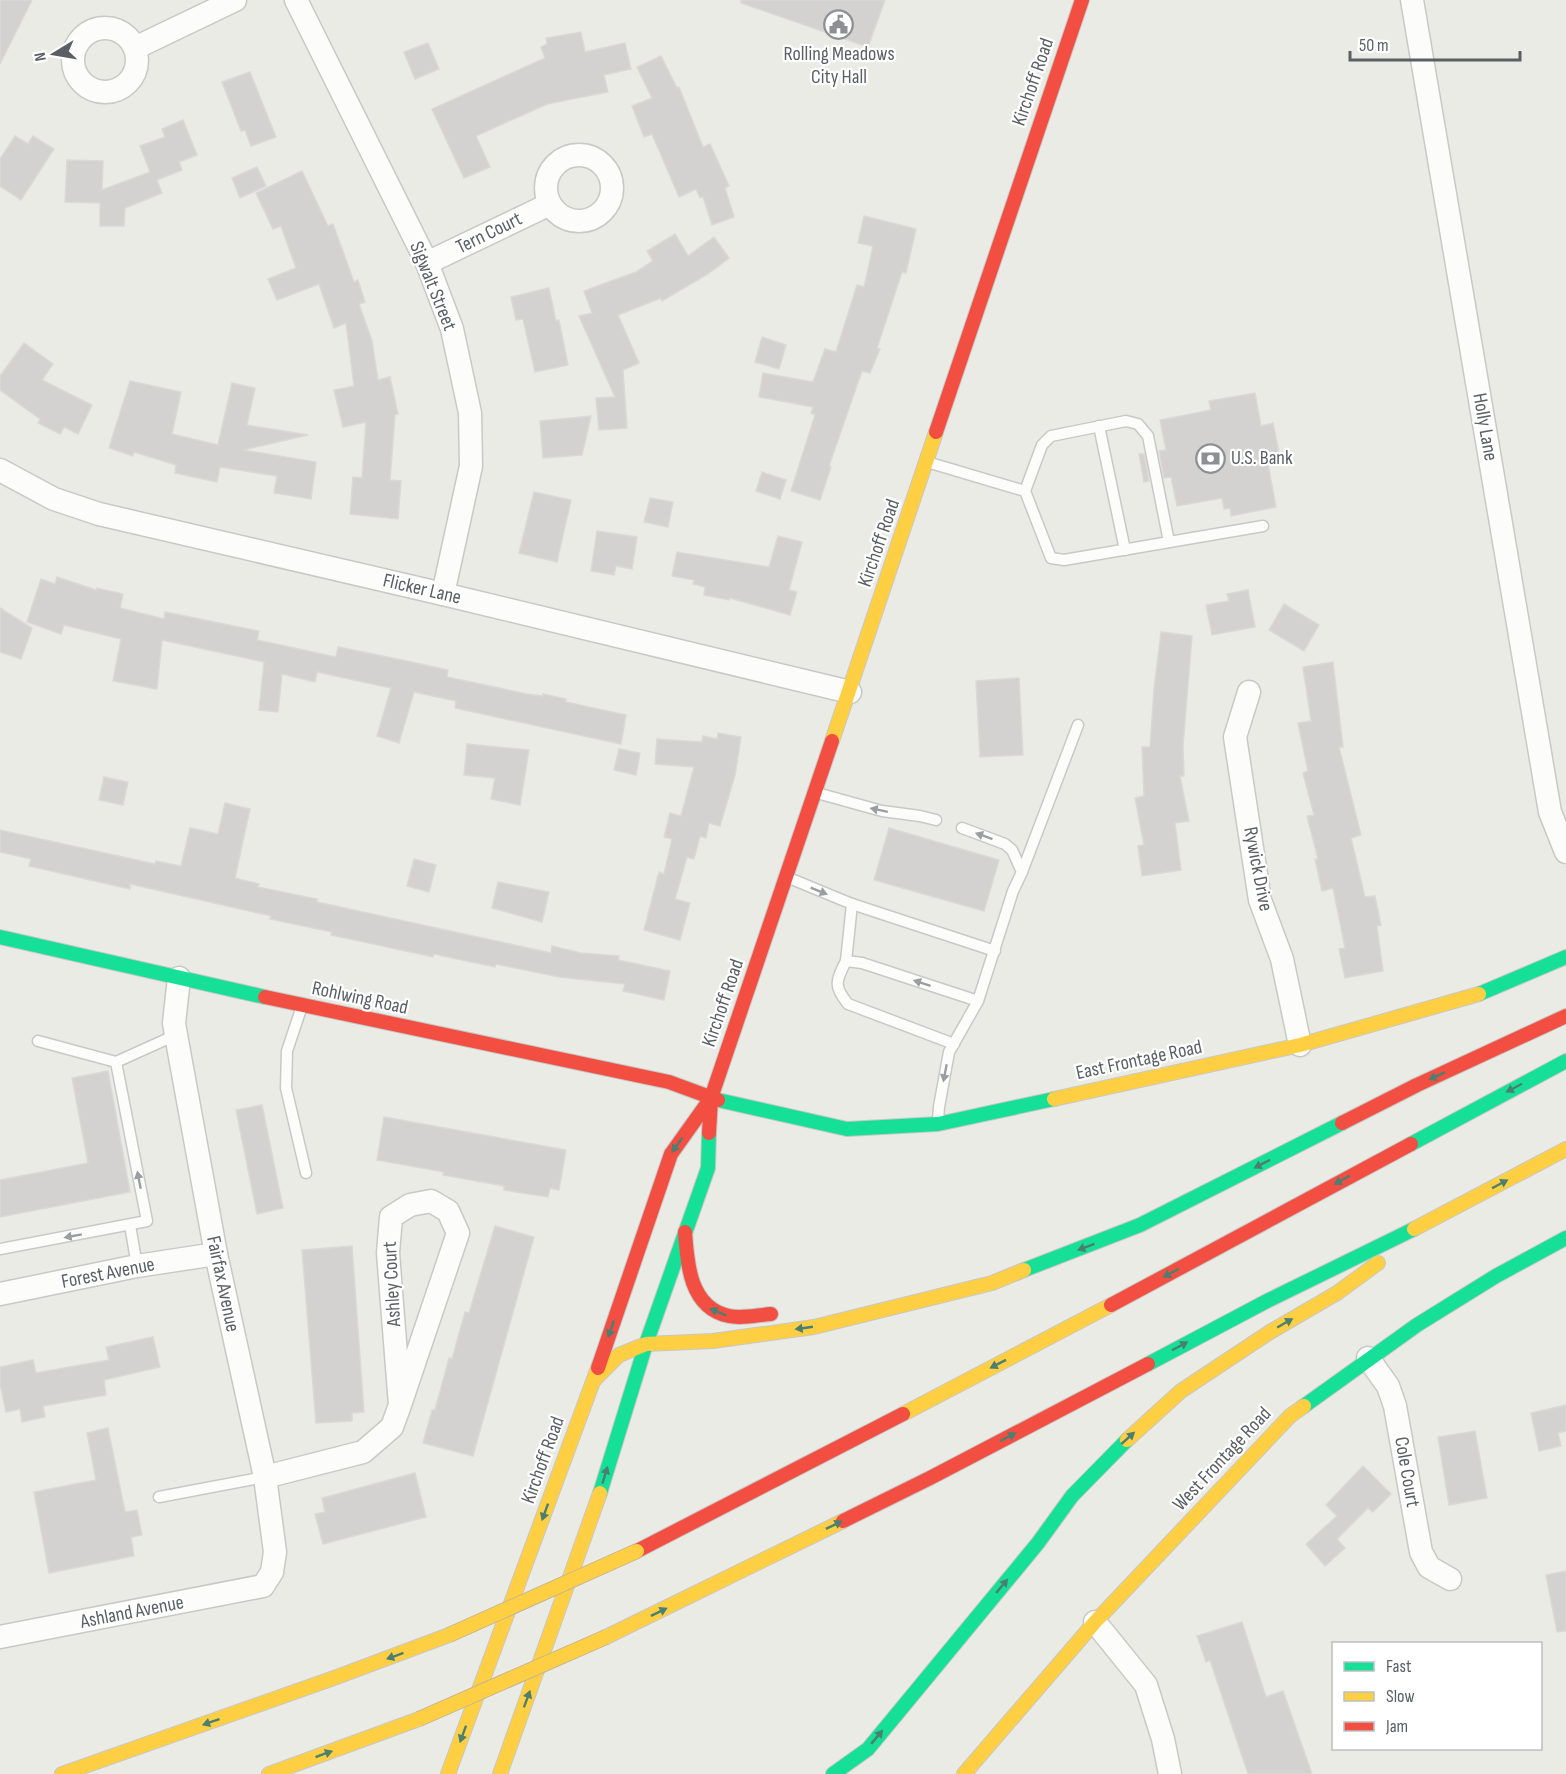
<svg xmlns="http://www.w3.org/2000/svg" width="1566" height="1774" viewBox="0 0 1566 1774" font-family="'Sofia Sans Condensed',sans-serif">
	<style>
		.building { fill: #d3d2d0; stroke: #dad9d6; stroke-width: 1.5 }
		.lines { fill: none; stroke-linecap: round; stroke-linejoin: round }
		.lane-casing { stroke: #c8c8c6; stroke-width: 13 }
		.street-casing { stroke: #c8c8c6; stroke-width: 25 }
		.fast-casing { stroke: #c7c8c6; stroke-width: 16 }
		.slow-casing { stroke: #c7c8c6; stroke-width: 16 }
		.jam-casing { stroke: #c7c8c6; stroke-width: 16 }
		.lane { stroke: #fcfcfb; stroke-width: 10 }
		.street { stroke: #fcfcfb; stroke-width: 22 }
		.fast { stroke: #16e098; stroke-width: 14 }
		.slow { stroke: #ffcf43; stroke-width: 14 }
		.jam { stroke: #f24e42; stroke-width: 14 }
		.slow-bridge-casing { stroke: #c3b592; stroke-width: 16; stroke-linecap: butt }
		.slow-bridge { stroke: #ffcf43; stroke-width: 14 }
		.oneway { fill: #9b9ea0 }
		.oneway2 { fill: #4a7f71 }
		.labels { text-anchor: middle; dominant-baseline: central; stroke-width: 4.5; stroke-linejoin: round; paint-order: stroke }
		.poi-label { font-size: 20px; fill: #5b5f64; stroke: #fff }
		.street-label { font-size: 20px; fill: #5b5f64; stroke: #fff }
	</style>
	<rect width="100%" height="100%" fill="#ebebe6"/>
	<g class="building">
		<polygon points="0,0 32,0 0,64"/>
		<polygon points="741,0 885,0 868,47 741,3"/>
		<polygon points="581,32 585,52 625,43 631,69 604,75 608,92 547,104 476,136 490,167 464,178 432,109 545,58 541,47 547,44 546,38"/>
		<polygon points="428,43 439,69 415,79 404,52"/>
		<polygon points="661,56 677,88 679,87 703,147 710,144 729,186 725,188 734,217 712,225 703,197 700,198 696,189 679,197 652,134 644,137 632,106 652,98 637,67"/>
		<polygon points="250,72 276,137 251,146 245,130 241,131 222,82"/>
		<polygon points="183,120 197,155 179,162 182,170 157,180 162,193 125,208 124,226 100,226 100,203 65,202 67,160 103,161 102,190 150,172 140,146 165,137 162,129"/>
		<polygon points="15,136 28,144 33,136 54,149 21,200 0,186 0,159"/>
		<polygon points="257,167 266,186 240,198 232,178"/>
		<polygon points="302,171 328,226 333,224 354,282 358,280 365,302 359,304 372,341 378,380 390,377 398,414 395,415 390,480 401,481 398,519 350,514 353,477 362,478 366,422 343,427 334,390 354,386 346,323 334,328 319,284 277,300 268,279 296,268 281,226 273,229 256,193"/>
		<polygon points="864,216 916,229 906,273 902,272 877,348 880,349 870,373 862,371 829,466 831,467 820,500 791,491 815,415 811,413 813,407 759,397 763,373 813,382 825,349 836,352 857,285 864,287 873,246 858,243"/>
		<polygon points="675,234 688,256 714,237 729,258 708,274 662,301 661,298 618,315 639,363 623,370 627,428 599,430 596,398 615,397 579,316 592,313 584,291 636,272 653,261 647,251"/>
		<polygon points="549,288 556,321 559,320 568,365 535,372 523,319 516,320 511,297"/>
		<polygon points="762,337 786,345 779,369 755,362"/>
		<polygon points="24,343 53,364 42,380 92,405 78,434 64,427 60,434 38,423 40,419 0,390 0,376"/>
		<polygon points="130,381 181,392 172,434 218,445 232,383 255,388 247,425 308,435 243,450 316,462 311,499 274,493 277,476 220,467 217,482 175,473 176,465 134,452 133,456 109,448"/>
		<polygon points="1255,393 1261,426 1273,423 1281,462 1268,464 1276,507 1231,516 1230,508 1224,509 1222,498 1177,506 1171,477 1164,478 1159,451 1166,450 1160,420 1211,410 1209,401"/>
		<polygon points="591,416 582,455 543,458 540,421"/>
		<polygon points="1139,454 1144,454 1149,481 1144,482"/>
		<polygon points="762,472 786,480 780,499 756,491"/>
		<polygon points="534,492 571,500 557,562 519,553"/>
		<polygon points="650,498 673,502 668,527 644,522"/>
		<polygon points="597,531 637,537 632,569 616,566 614,575 591,571"/>
		<polygon points="778,536 802,542 789,590 797,592 790,615 730,598 729,600 704,595 705,587 693,584 694,580 672,576 677,552 769,567"/>
		<polygon points="57,577 96,590 97,588 123,594 120,608 164,619 165,612 259,631 257,640 336,657 338,647 407,661 448,670 447,677 527,694 543,696 543,694 566,699 566,702 626,715 621,744 455,708 456,701 414,692 399,743 377,736 391,688 317,672 315,682 282,674 278,712 259,710 264,662 162,640 157,689 113,681 121,639 64,625 61,634 27,622 41,579 55,584"/>
		<polygon points="1248,590 1255,627 1212,635 1206,605 1229,601 1227,594"/>
		<polygon points="1284,604 1319,625 1304,651 1269,630"/>
		<polygon points="0,608 32,628 21,659 0,652"/>
		<polygon points="1161,632 1192,636 1183,746 1184,776 1180,776 1189,821 1175,823 1181,870 1142,876 1138,846 1144,845 1135,798 1144,796 1142,747 1150,747 1154,689"/>
		<polygon points="1333,662 1343,747 1339,747 1361,835 1351,838 1365,897 1375,896 1381,925 1377,926 1383,971 1345,978 1339,949 1345,948 1333,888 1322,891 1315,859 1318,859 1307,816 1314,815 1303,773 1308,771 1298,723 1311,721 1303,667"/>
		<polygon points="1019,678 1023,755 980,757 976,681"/>
		<polygon points="718,733 741,737 735,775 720,826 709,823 706,838 700,836 694,859 687,857 675,899 690,903 680,940 644,930 659,872 664,874 672,839 664,837 670,813 681,816 694,767 655,764 657,739 702,742 703,736 717,739"/>
		<polygon points="467,744 529,750 520,805 491,799 495,778 464,775"/>
		<polygon points="619,749 640,753 636,775 614,770"/>
		<polygon points="104,777 128,782 123,805 99,800"/>
		<polygon points="225,803 250,809 235,878 259,884 258,887 317,899 317,902 551,953 552,946 581,953 619,956 618,960 670,971 664,1000 623,991 625,984 559,977 496,964 495,967 434,954 433,957 331,935 332,932 270,919 271,916 130,884 130,889 29,866 31,859 0,852 0,830 155,864 156,861 181,866 190,828 218,834"/>
		<polygon points="889,828 999,860 984,911 874,880"/>
		<polygon points="414,859 436,865 429,892 407,886"/>
		<polygon points="498,882 549,892 542,922 492,908"/>
		<polygon points="108,1071 130,1192 0,1217 0,1180 88,1163 72,1078"/>
		<polygon points="262,1105 283,1208 257,1214 236,1110"/>
		<polygon points="384,1117 566,1150 559,1190 550,1188 548,1197 504,1190 504,1186 443,1175 444,1172 377,1160"/>
		<polygon points="495,1226 534,1237 473,1456 423,1443 432,1410 435,1410 449,1358 452,1359 465,1312 469,1313"/>
		<polygon points="352,1246 364,1412 352,1413 352,1421 316,1423 302,1250"/>
		<polygon points="153,1337 160,1367 104,1380 106,1395 43,1406 45,1417 22,1422 20,1409 6,1412 0,1384 0,1367 33,1360 36,1373 109,1360 106,1347"/>
		<polygon points="1566,1405 1566,1431 1558,1433 1561,1446 1539,1451 1531,1413"/>
		<polygon points="108,1428 125,1512 137,1510 142,1535 131,1537 134,1556 49,1573 34,1492 96,1480 87,1433"/>
		<polygon points="1475,1431 1487,1498 1449,1505 1438,1437"/>
		<polygon points="1363,1466 1391,1494 1373,1512 1368,1508 1337,1539 1345,1548 1325,1566 1306,1544 1337,1516 1326,1505"/>
		<polygon points="415,1473 426,1517 323,1544 315,1514 325,1512 322,1498"/>
		<polygon points="1566,1571 1566,1631 1557,1632 1546,1575"/>
		<polygon points="1242,1622 1266,1697 1283,1691 1312,1774 1248,1774 1210,1660 1206,1662 1197,1636"/>
	</g>
	<g class="lines">
		<defs>
			<g id="lane">
				<polyline points="1099,426 1125,550"/>
				<polyline points="927,462 1025,491 1051,558 1064,560 1263,526"/>
				<polyline points="1025,491 1042,445 1051,436 1126,421 1138,424 1148,436 1169,542"/>
				<polyline points="817,793 882,811 920,816 936,820"/>
				<polyline points="1022,872 1078,725"/>
				<polyline points="789,878 852,904 995,951"/>
				<polyline points="846,961 852,904"/>
				<polyline points="301,1009 287,1051 286,1088 306,1173"/>
				<polyline points="38,1041 116,1062"/>
				<path d="M954,1044L848,1004C833,986 836,981 846,961L862,963L978,1001"/>
				<polyline points="938,1120 939,1107 949,1052 978,1001 1013,891 1022,872 1012,850 1005,844 962,828"/>
				<polyline points="130,1225 137,1266"/>
				<polyline points="0,1249 147,1221 116,1062 176,1035"/>
				<polyline points="159,1497 265,1477"/>
			</g>
			<g id="street">
				<polyline points="296,0 427,263 452,329 470,413 471,466 443,594"/>
				<polyline points="1412,0 1550,812 1566,852"/>
				<circle cx="105" cy="60" r="32"/>
				<polyline points="135,48 235,0"/>
				<circle cx="579" cy="188" r="33"/>
				<polyline points="427,263 550,204"/>
				<polyline points="0,470 54,499 99,514 443,594 850,692"/>
				<polyline points="1249,692 1235,737 1260,900 1282,959 1300,1045"/>
				<polyline points="0,1294 137,1266 216,1254"/>
				<polyline points="1368,1358 1388,1386 1395,1406 1421,1552 1429,1567 1450,1579"/>
				<polyline points="265,1477 363,1452 392,1427 400,1405 458,1233 448,1211 431,1201 410,1205 391,1217 388,1253 400,1405"/>
				<polyline points="1095,1622 1146,1685 1163,1739 1170,1774"/>
				<polyline points="0,1637 263,1586 272,1572 275,1552 265,1477 216,1254 176,1035 174,1023 179,978"/>
			</g>
			<g id="fast">
				<polyline points="0,937 265,997"/>
				<polyline points="1479,994 1566,957"/>
				<polyline points="718,1100 847,1129 938,1124 1054,1099"/>
				<polyline points="1411,1144 1566,1061"/>
				<polyline points="1024,1270 1140,1225 1342,1123"/>
				<polyline points="1148,1364 1267,1301 1414,1229"/>
				<polyline points="1304,1406 1417,1325 1496,1276 1566,1238"/>
				<polyline points="600,1493 646,1344 708,1168 709,1133"/>
				<polyline points="833,1774 868,1749 1038,1543 1072,1496 1127,1440"/>
			</g>
			<g id="slow">
				<polyline points="832,741 936,432"/>
				<polyline points="1054,1099 1300,1045 1479,994"/>
				<polyline points="1414,1229 1566,1149"/>
				<polyline points="594,1380 619,1355 646,1344 713,1341 814,1327 992,1283 1024,1270"/>
				<polyline points="903,1414 1111,1305"/>
				<polyline points="1127,1440 1181,1391 1270,1332 1337,1293 1378,1263"/>
				<polyline points="606,1637 843,1521"/>
				<polyline points="62,1774 334,1678 449,1635"/>
				<polyline points="269,1774 419,1719"/>
				<polyline points="448,1774 598,1368"/>
				<polyline points="500,1774 600,1493"/>
				<polyline points="964,1774 1095,1622 1290,1416 1304,1406"/>
			</g>
			<g id="jam">
				<polyline points="936,432 1082,0"/>
				<polyline points="265,997 669,1082 718,1100"/>
				<polyline points="1342,1123 1417,1085 1566,1016"/>
				<polyline points="709,1133 711,1098 832,741"/>
				<path d="M685,1232C687,1264 690,1308 729,1316C742,1319 757,1315 771,1314"/>
				<polyline points="1111,1305 1411,1144"/>
				<polyline points="598,1368 671,1154 711,1098"/>
				<polyline points="843,1521 930,1478 1148,1364"/>
				<polyline points="637,1551 903,1414"/>
			</g>
		</defs>
		<use href="#lane" class="lane-casing"/>
		<use href="#street" class="street-casing"/>
		<use href="#fast" class="fast-casing"/>
		<use href="#slow" class="slow-casing"/>
		<use href="#jam" class="jam-casing"/>
		<use href="#lane" class="lane"/>
		<use href="#street" class="street"/>
		<use href="#fast" class="fast"/>
		<use href="#slow" class="slow"/>
		<use href="#jam" class="jam"/>
		<defs>
			<g id="slow-bridge">
				<polyline points="449,1635 637,1551"/>
				<polyline points="419,1719 606,1637"/>
			</g>
		</defs>
		<use href="#slow-bridge" class="slow-bridge-casing"/>
		<use href="#slow-bridge" class="slow-bridge"/>
	</g>
	<defs><path id="oneway-solid" d="M-6-.8H1V-3.2L6.5 0L1 3.2V.8H-6Z" transform="scale(1.5)"/></defs>
	<g class="oneway">
		<use href="#oneway-solid" transform="translate(879 810) rotate(-168)"/>
		<use href="#oneway-solid" transform="translate(984 836) rotate(-160)"/>
		<use href="#oneway-solid" transform="translate(819 891) rotate(22)"/>
		<use href="#oneway-solid" transform="translate(922 983) rotate(-162)"/>
		<use href="#oneway-solid" transform="translate(945 1073) rotate(101)"/>
		<use href="#oneway-solid" transform="translate(139 1180) rotate(-101)"/>
		<use href="#oneway-solid" transform="translate(73 1236) rotate(170)"/>
	</g>
	<g class="oneway2">
		<use href="#oneway-solid" transform="translate(1437 1076) rotate(155)"/>
		<use href="#oneway-solid" transform="translate(1514 1088) rotate(152)"/>
		<use href="#oneway-solid" transform="translate(677 1145) rotate(126)"/>
		<use href="#oneway-solid" transform="translate(1262 1164) rotate(153)"/>
		<use href="#oneway-solid" transform="translate(1342 1180) rotate(151)"/>
		<use href="#oneway-solid" transform="translate(1500 1184) rotate(-28)"/>
		<use href="#oneway-solid" transform="translate(1086 1247) rotate(159)"/>
		<use href="#oneway-solid" transform="translate(1171 1273) rotate(152)"/>
		<use href="#oneway-solid" transform="translate(718 1312) rotate(-157)"/>
		<use href="#oneway-solid" transform="translate(1285 1323) rotate(-30)"/>
		<use href="#oneway-solid" transform="translate(804 1328) rotate(172)"/>
		<use href="#oneway-solid" transform="translate(611 1329) rotate(109)"/>
		<use href="#oneway-solid" transform="translate(1180 1346) rotate(-28)"/>
		<use href="#oneway-solid" transform="translate(998 1364) rotate(153)"/>
		<use href="#oneway-solid" transform="translate(1008 1437) rotate(-28)"/>
		<use href="#oneway-solid" transform="translate(1128 1438) rotate(-42)"/>
		<use href="#oneway-solid" transform="translate(605 1475) rotate(-73)"/>
		<use href="#oneway-solid" transform="translate(545 1512) rotate(110)"/>
		<use href="#oneway-solid" transform="translate(834 1525) rotate(-26)"/>
		<use href="#oneway-solid" transform="translate(1002 1586) rotate(-50)"/>
		<use href="#oneway-solid" transform="translate(659 1612) rotate(-26)"/>
		<use href="#oneway-solid" transform="translate(395 1656) rotate(160)"/>
		<use href="#oneway-solid" transform="translate(527 1699) rotate(-70)"/>
		<use href="#oneway-solid" transform="translate(211 1722) rotate(161)"/>
		<use href="#oneway-solid" transform="translate(463 1734) rotate(110)"/>
		<use href="#oneway-solid" transform="translate(877 1737) rotate(-50)"/>
		<use href="#oneway-solid" transform="translate(324 1754) rotate(-20)"/>
	</g>
	<defs>
		<symbol id="civic-ring" viewBox="-11 -11 22 22"><circle r="9.5" fill="#fff" stroke="#8d9092" stroke-width="1.5"/><path d="M-.6-6.5H3V-4.5H.6V-3L4-1V1h2V6H-6V1h2V-1L-.6-3ZM-1.2 2.5V6h2.4V2.5Z" fill="#8d9092"/></symbol>
		<symbol id="bank-ring" viewBox="-11 -11 22 22"><circle r="9.5" fill="#fff" stroke="#8d9092" stroke-width="1.5"/><path d="M-6-4H6V4H-6ZM0-2.3a2.3 2.3 0 1 0 0 4.6a2.3 2.3 0 1 0 0-4.6Z" fill="#8d9092"/></symbol>
	</defs>
	<g fill-rule="evenodd">
		<use href="#civic-ring" x="822" y="8" width="33" height="33"/>
		<use href="#bank-ring" x="1194" y="442" width="33" height="33"/>
	</g>
	<g class="labels">
		<g class="poi-label">
			<text x="839" y="54">Rolling Meadows<tspan x="839" dy="23">City Hall</tspan></text>
			<text x="1231" y="458" text-anchor="start">U.S. Bank</text>
		</g>
		<g class="street-label">
			<text transform="translate(1033 82) rotate(-71)">Kirchoff Road</text>
			<text transform="translate(489 233) rotate(-26)">Tern Court</text>
			<text transform="translate(433 286) rotate(68)">Sigwalt Street</text>
			<text transform="translate(1485 427) rotate(80)">Holly Lane</text>
			<text transform="translate(879 543) rotate(-71)">Kirchoff Road</text>
			<text transform="translate(422 589) rotate(13)">Flicker Lane</text>
			<text transform="translate(1258 869) rotate(79)">Rywick Drive</text>
			<text transform="translate(360 998) rotate(12)">Rohlwing Road</text>
			<text transform="translate(723 1003) rotate(-71)">Kirchoff Road</text>
			<text transform="translate(1139 1060) rotate(-12)">East Frontage Road</text>
			<text transform="translate(108 1273) rotate(-11)">Forest Avenue</text>
			<text transform="translate(223 1284) rotate(78)">Fairfax Avenue</text>
			<text transform="translate(392 1284) rotate(-93)">Ashley Court</text>
			<text transform="translate(1222 1459) rotate(-47)">West Frontage Road</text>
			<text transform="translate(543 1460) rotate(-70)">Kirchoff Road</text>
			<text transform="translate(1407 1472) rotate(80)">Cole Court</text>
			<text transform="translate(132 1612) rotate(-11)">Ashland Avenue</text>
		</g>
	</g>
	<rect x="1332" y="1642" width="210" height="108" fill="#ffffff" stroke="#bdbfc1" stroke-width="1.5"/>
	<rect x="1344" y="1662" width="30" height="9" fill="#16e098" stroke="#bdbfc1" stroke-width="1.5"/>
	<text x="1386" y="1672" font-size="18" fill="#5b5f64">Fast</text>
	<rect x="1344" y="1692" width="30" height="9" fill="#ffcf43" stroke="#bdbfc1" stroke-width="1.5"/>
	<text x="1386" y="1702" font-size="18" fill="#5b5f64">Slow</text>
	<rect x="1344" y="1722" width="30" height="9" fill="#f24e42" stroke="#bdbfc1" stroke-width="1.5"/>
	<text x="1386" y="1732" font-size="18" fill="#5b5f64">Jam</text>
	<g transform="translate(54 54) rotate(259)" stroke="#ffffff" stroke-width="4.5" paint-order="stroke">
	<path d="M0-4.5L10 22L0 15L-10 22Z" fill="#5b5f64"/>
	<text y="-9" font-size="16" font-weight="bold" text-anchor="middle" fill="#5b5f64">N</text>
	</g>
	<path d="M1350 51v9h170v-9" fill="none" stroke="#5b5f64" stroke-width="3"/>
	<text x="1359" y="51" font-size="18" fill="#5b5f64" stroke="#ffffff" stroke-width="4.5" paint-order="stroke">50 m</text>
</svg>
